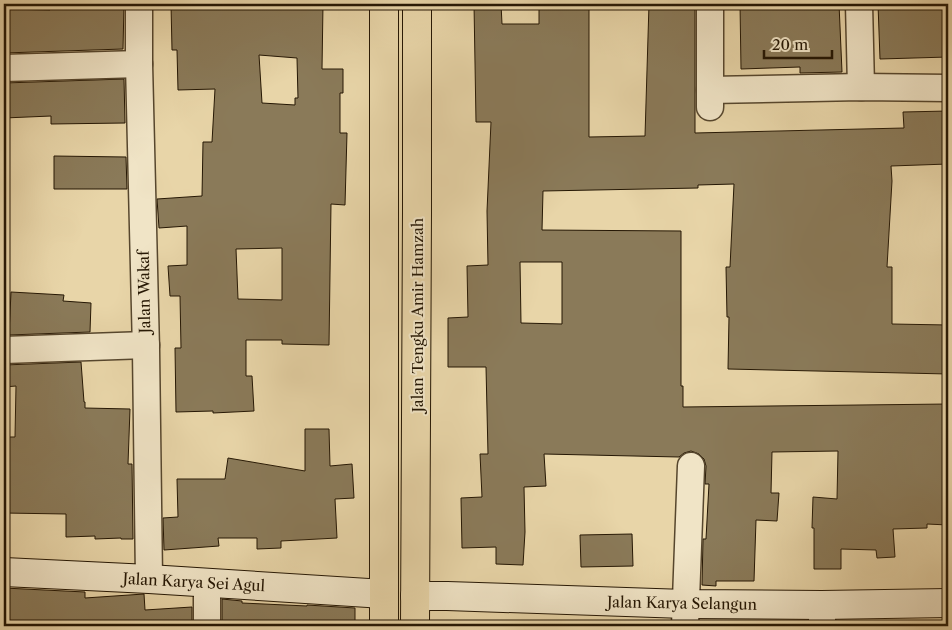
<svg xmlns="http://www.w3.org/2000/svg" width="952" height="630" viewBox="0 0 952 630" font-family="'Libre Caslon Text',serif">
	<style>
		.building { fill: #8a7a59; stroke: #251704; fill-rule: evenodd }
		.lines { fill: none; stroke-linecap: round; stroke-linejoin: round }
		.street-casing { stroke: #56462d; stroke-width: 29 }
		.secondary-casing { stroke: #251704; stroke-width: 30 }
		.primary-casing { stroke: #251704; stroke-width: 30 }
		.street { stroke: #f0e4c6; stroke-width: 26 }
		.secondary { stroke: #f0e4c6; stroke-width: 28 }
		.primary { stroke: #e8d5a8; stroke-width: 28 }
		.labels { text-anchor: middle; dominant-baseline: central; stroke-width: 4; stroke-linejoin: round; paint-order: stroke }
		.street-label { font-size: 15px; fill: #251704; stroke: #f0e4c6 }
	</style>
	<rect width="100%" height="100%" fill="#e8d5a8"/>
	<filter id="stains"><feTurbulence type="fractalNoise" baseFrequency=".004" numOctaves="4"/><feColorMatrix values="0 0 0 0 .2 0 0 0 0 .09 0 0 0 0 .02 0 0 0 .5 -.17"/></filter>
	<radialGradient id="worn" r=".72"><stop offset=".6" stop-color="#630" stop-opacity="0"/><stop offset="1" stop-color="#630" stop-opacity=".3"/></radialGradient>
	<g class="building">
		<polygon points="50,4 124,4 123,49 4,53 4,9 50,10"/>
		<path d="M171,4H323L322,69H343V93H340V133H347L345,205L331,204L329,345L282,344V340H246V376H252L254,411L213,413V411L176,412L175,348H181L180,296H170L168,266L187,265V226L159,228L157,199L202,196L203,142H212L215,89L178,90L177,50H172ZM259,55L297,58L298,98H295V105L262,103ZM282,248V300L238,299L236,249Z"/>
		<path d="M474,4H501L502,24H539V4H589V137L645,136L649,4H695V133L904,128L903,112L948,111V164L891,166L892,181L887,267H892V324L948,325V374L728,369L729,317H727L726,267H730L734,184L698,185V188L543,191L542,230L681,231V386H683V407L948,404V525L927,524V528L893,529L895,557L877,558L876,550L841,549V569H814V528H812L813,497L837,499L838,451L772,452L771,493H779L777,521L756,520L754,581H716V586L702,585L703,539H706L709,484H705L706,466L704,459L699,454L691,451L684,453L679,457L544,454L546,486L524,487L525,532L523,565L496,564V547L462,548L461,498L482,497L480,454H488L486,367H448V318L468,317L467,266L488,265L487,211L491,122H476ZM520,262H562V324L521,323Z"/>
		<polygon points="740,4 839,4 842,72 800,73 800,67 741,69"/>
		<polygon points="878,4 948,4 948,57 880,59"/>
		<polygon points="124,79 125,123 51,124 51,116 4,118 4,83"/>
		<polygon points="54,156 126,157 127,189 54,189"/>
		<polygon points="11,292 64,295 63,301 91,303 90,332 9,335"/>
		<polygon points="81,362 84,402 85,402 85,408 130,409 128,464 132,464 133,539 121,539 121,538 95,539 95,536 66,537 66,514 4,513 4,437 15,437 16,386 4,387 4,365"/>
		<polygon points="305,429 329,429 330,466 352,464 354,498 335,499 337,538 281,541 281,548 257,549 257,538 218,538 219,546 164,550 163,518 178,517 177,479 225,479 228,458 305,471"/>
		<polygon points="632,534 633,566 581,567 580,535"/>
		<polygon points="4,588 85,592 85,598 144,594 145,610 192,607 192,622 189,622 189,626 4,626"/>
		<polygon points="222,599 242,601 242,603 307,606 307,605 355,608 355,626 268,626 268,624 222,623"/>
	</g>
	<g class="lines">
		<defs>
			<g id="street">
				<polyline points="139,4 139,64 146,350 149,579"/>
				<polyline points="859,4 861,87"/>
				<polyline points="4,68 139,64"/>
				<polyline points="710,90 861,87 948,88"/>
				<polyline points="710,107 710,4"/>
				<polyline points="4,350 146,345"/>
				<polyline points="207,583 207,626"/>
				<polyline points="822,605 822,626"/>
				<polyline points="685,626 691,466"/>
			</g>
			<g id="secondary">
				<polyline points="4,572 149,579 384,594"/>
				<polyline points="415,596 447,596 685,604 822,605 948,603"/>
			</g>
			<g id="primary">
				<polyline points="384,626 384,4"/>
				<polyline points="415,626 417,212 417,4"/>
			</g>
		</defs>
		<use href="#street" class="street-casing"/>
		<use href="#secondary" class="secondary-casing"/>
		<use href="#primary" class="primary-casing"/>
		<use href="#street" class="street"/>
		<use href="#secondary" class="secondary"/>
		<use href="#primary" class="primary"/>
	</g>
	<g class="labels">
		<g class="street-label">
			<text transform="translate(144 292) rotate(-91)">Jalan Wakaf</text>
			<text transform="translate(417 315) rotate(-90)">Jalan Tengku Amir Hamzah</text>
			<text transform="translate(194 582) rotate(3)">Jalan Karya Sei Agul</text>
			<text transform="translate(682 603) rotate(1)">Jalan Karya Selangun</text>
		</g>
	</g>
	<rect width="952" height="630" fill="none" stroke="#e8d5a8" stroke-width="20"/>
	<rect x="5" y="5" width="942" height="620" fill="none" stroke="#251704" stroke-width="2.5"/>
	<rect x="10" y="10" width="932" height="610" fill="none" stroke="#251704"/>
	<path d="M764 50v8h68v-8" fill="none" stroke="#251704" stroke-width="2.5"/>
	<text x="772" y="50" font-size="15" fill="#251704" stroke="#f0e4c6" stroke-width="4" paint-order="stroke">20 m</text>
	<rect width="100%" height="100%" filter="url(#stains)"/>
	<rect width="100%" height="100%" fill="url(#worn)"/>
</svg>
